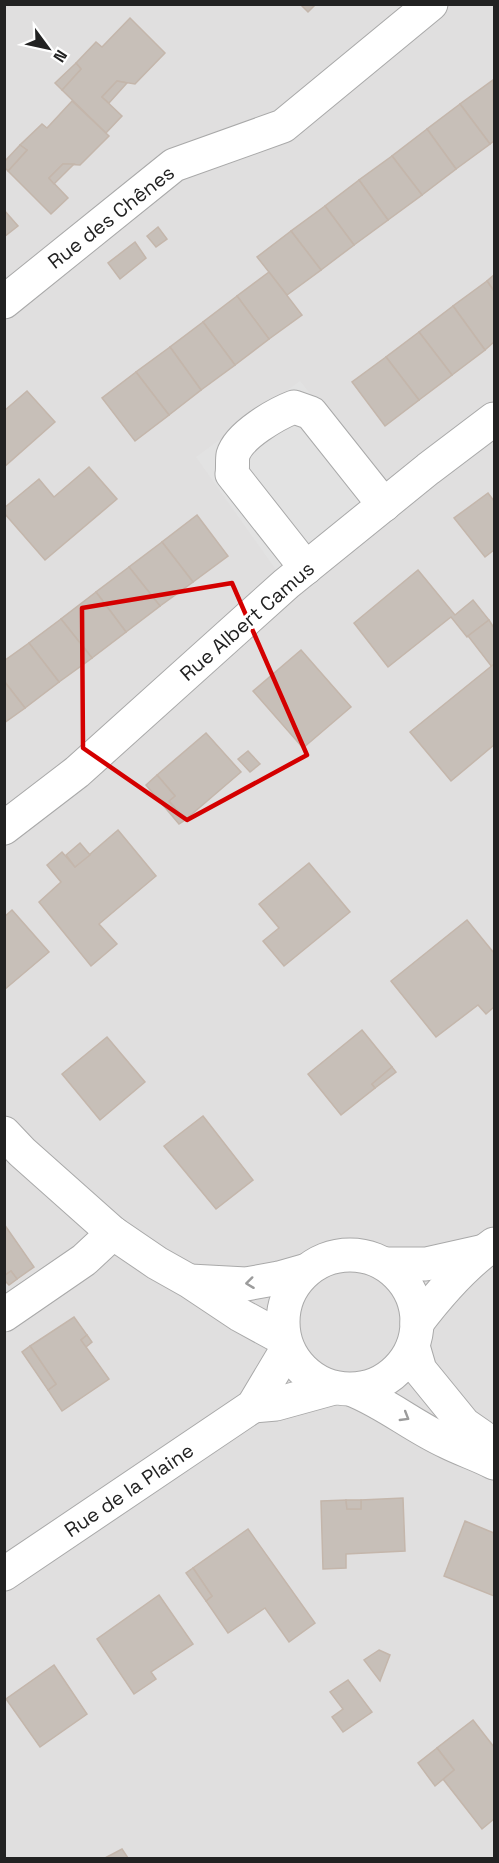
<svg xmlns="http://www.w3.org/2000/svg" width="499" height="1863" viewBox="0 0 499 1863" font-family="'Space Grotesk',sans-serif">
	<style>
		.residential { fill: #e0dfdf }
		.parking { fill: #e2e2e2 }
		.building { fill: #c7bfb8; stroke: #c4b6ab; stroke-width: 1.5 }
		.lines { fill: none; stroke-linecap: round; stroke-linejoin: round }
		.minor-casing { stroke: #a9a9a9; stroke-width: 35 }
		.minor { stroke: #fff; stroke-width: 33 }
		.oneway { stroke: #9c9c9c }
		.marked { fill: none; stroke: #d40000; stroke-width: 4.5; stroke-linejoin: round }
		.labels { text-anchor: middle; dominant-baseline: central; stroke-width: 6; stroke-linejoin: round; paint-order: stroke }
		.street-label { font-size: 20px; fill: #222; stroke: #fff }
	</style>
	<rect width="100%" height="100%" fill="#f2efe9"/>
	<rect class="residential" x="5" y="5" width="489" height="1853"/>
	<polygon class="parking" points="300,381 393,497 286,584 196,457"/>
	<g class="building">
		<polygon points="300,4 316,4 308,12"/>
		<polygon points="130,18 165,53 135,84 117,81 102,97 122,116 106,133 62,90 81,69 76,63 96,42 102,47"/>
		<polygon points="76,63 81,69 62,90 55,83"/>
		<polygon points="493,80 494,141 490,144 460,104"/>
		<polygon points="117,81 127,83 109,103 102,97"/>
		<polygon points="72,101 109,136 80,165 63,164 49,178 68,198 51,214 8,171 27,150 20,145 42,124 47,128"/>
		<polygon points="460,104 490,144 456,169 427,129"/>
		<polygon points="427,129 456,169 422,195 392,156"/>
		<polygon points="20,145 27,150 8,171 4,167 4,162"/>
		<polygon points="392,156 422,195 388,220 359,180"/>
		<polygon points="63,164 74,164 54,184 49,178"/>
		<polygon points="359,180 388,220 354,245 325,206"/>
		<polygon points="325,206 354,245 321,270 291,231"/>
		<polygon points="4,210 18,226 4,237"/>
		<polygon points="158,227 167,239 156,247 147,236"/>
		<polygon points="291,231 321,270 287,295 257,257"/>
		<polygon points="135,242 146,258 120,279 108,263"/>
		<polygon points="269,272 302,315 269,339 237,296"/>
		<polygon points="494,275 494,291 487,281"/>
		<polygon points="487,281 494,291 494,342 485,350 453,306"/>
		<polygon points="237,296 269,339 235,365 203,322"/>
		<polygon points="453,306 485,350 452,375 419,332"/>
		<polygon points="203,322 235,365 201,390 170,347"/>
		<polygon points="419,332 452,375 419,400 386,357"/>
		<polygon points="170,347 201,390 169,415 136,372"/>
		<polygon points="386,357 419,400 385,426 352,382"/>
		<polygon points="136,372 169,415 135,441 102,398"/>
		<polygon points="27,391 55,422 4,467 4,411"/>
		<polygon points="89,467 117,499 45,560 4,513 4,508 39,479 54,497"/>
		<polygon points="488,493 494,501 494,550 485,557 454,518"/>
		<polygon points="197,515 228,556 193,582 162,542"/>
		<polygon points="162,542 193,582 160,606 129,567"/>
		<polygon points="129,567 160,606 126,632 96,592"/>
		<polygon points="418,570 455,615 473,600 489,620 467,637 451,617 388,667 354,623"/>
		<polygon points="96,592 126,632 92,658 61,619"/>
		<polygon points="61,619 92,658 59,682 29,643"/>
		<polygon points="489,620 494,628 494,664 492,667 468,636"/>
		<polygon points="29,643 59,682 25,708 4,681 4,661"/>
		<polygon points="301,650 351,707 303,748 253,691"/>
		<polygon points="494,664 494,745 451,781 410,732"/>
		<polygon points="4,681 25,708 4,723"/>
		<polygon points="206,733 241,772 185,820 169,801 175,796 157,775"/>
		<polygon points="248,751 260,764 250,772 238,759"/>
		<polygon points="157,775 175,796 169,801 185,820 179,824 146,785"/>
		<polygon points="118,830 156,876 99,924 117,944 91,966 39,902 61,882 47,865 62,852 75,867"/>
		<polygon points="80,843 90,855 75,867 66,855"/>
		<polygon points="309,863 350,912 284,966 263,941 279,928 259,904"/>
		<polygon points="12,910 49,952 4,990 4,917"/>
		<polygon points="467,920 494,953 494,1007 486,1014 478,1005 436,1037 391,981"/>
		<polygon points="362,1030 392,1067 372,1084 375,1088 341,1115 308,1074"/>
		<polygon points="107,1037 145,1082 100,1120 62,1074"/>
		<polygon points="392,1067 396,1072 375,1088 372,1084"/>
		<polygon points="203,1116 253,1180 216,1209 164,1146"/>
		<polygon points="4,1224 34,1267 17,1279 11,1271 4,1276"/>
		<polygon points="11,1271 17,1279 9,1285 4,1280 4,1276"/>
		<polygon points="74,1317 87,1335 81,1340 109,1379 62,1411 48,1390 56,1384 30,1346"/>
		<polygon points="87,1335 92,1342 86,1347 81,1340"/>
		<polygon points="30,1346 56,1384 48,1390 22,1352"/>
		<polygon points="403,1498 405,1551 346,1554 346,1568 323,1569 321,1501 346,1500 347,1509 361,1509 361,1500"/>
		<polygon points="346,1500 361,1500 361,1509 347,1509"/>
		<polygon points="465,1521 494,1533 494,1596 444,1576"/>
		<polygon points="248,1529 315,1623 289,1642 265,1608 228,1633 206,1601 212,1596 193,1568"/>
		<polygon points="193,1568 212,1596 206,1601 186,1573"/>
		<polygon points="159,1595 193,1644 151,1672 156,1679 134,1694 97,1639"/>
		<polygon points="379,1650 390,1655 380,1681 364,1660"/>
		<polygon points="54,1665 87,1714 40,1747 6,1699"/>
		<polygon points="348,1680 372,1712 343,1732 332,1717 343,1709 330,1692"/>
		<polygon points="473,1720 494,1747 494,1819 482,1829 443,1779 454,1770 437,1748"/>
		<polygon points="437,1748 454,1770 435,1786 418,1763"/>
		<polygon points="122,1849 128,1858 105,1858"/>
	</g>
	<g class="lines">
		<defs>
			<g id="minor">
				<polyline points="4,302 174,165 283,126 431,4"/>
				<path d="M306,568L232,474C233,468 232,460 233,455C239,435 276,414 294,407L311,413L384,505"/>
				<polyline points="4,828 77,772 286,584 428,469 494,419"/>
				<polyline points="4,1133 22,1152 113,1233 157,1263 189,1281 240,1315 284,1339"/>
				<circle cx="350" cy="1322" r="67"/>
				<polyline points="386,1264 426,1264 484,1251"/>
				<polyline points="190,1281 246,1284 279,1278 307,1270"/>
				<polyline points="4,1315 84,1260 113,1233"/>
				<path d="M417,1323C439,1294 464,1265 494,1244"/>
				<polyline points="413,1346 420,1370 464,1424 494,1445"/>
				<path d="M353,1390C387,1404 414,1427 447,1442C463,1450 479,1455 494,1463"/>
				<polyline points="253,1406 276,1404 334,1388"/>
				<polyline points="4,1574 253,1406 287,1349"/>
			</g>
		</defs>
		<use href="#minor" class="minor-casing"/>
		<use href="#minor" class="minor"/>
	</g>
	<defs><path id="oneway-chevron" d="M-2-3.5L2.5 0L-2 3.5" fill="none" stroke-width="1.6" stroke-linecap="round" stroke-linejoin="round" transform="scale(1.5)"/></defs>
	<g class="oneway">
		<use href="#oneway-chevron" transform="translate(250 1283) rotate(173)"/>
		<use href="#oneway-chevron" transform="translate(405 1417) rotate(31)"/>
	</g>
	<path class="marked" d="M232,583L307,755L187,820L83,748L82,608Z"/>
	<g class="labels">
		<g class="street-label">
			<text transform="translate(111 217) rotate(-38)">Rue des Chênes</text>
			<text transform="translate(247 621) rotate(-41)">Rue Albert Camus</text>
			<text transform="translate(129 1490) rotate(-34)">Rue de la Plaine</text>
		</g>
	</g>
	<rect width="499" height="1863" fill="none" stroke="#222222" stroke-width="12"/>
	<g transform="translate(48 48) rotate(123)" stroke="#ffffff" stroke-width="4.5" paint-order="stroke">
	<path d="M0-4.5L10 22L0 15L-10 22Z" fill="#222222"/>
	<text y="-9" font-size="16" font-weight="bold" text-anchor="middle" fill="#222222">N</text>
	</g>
</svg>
